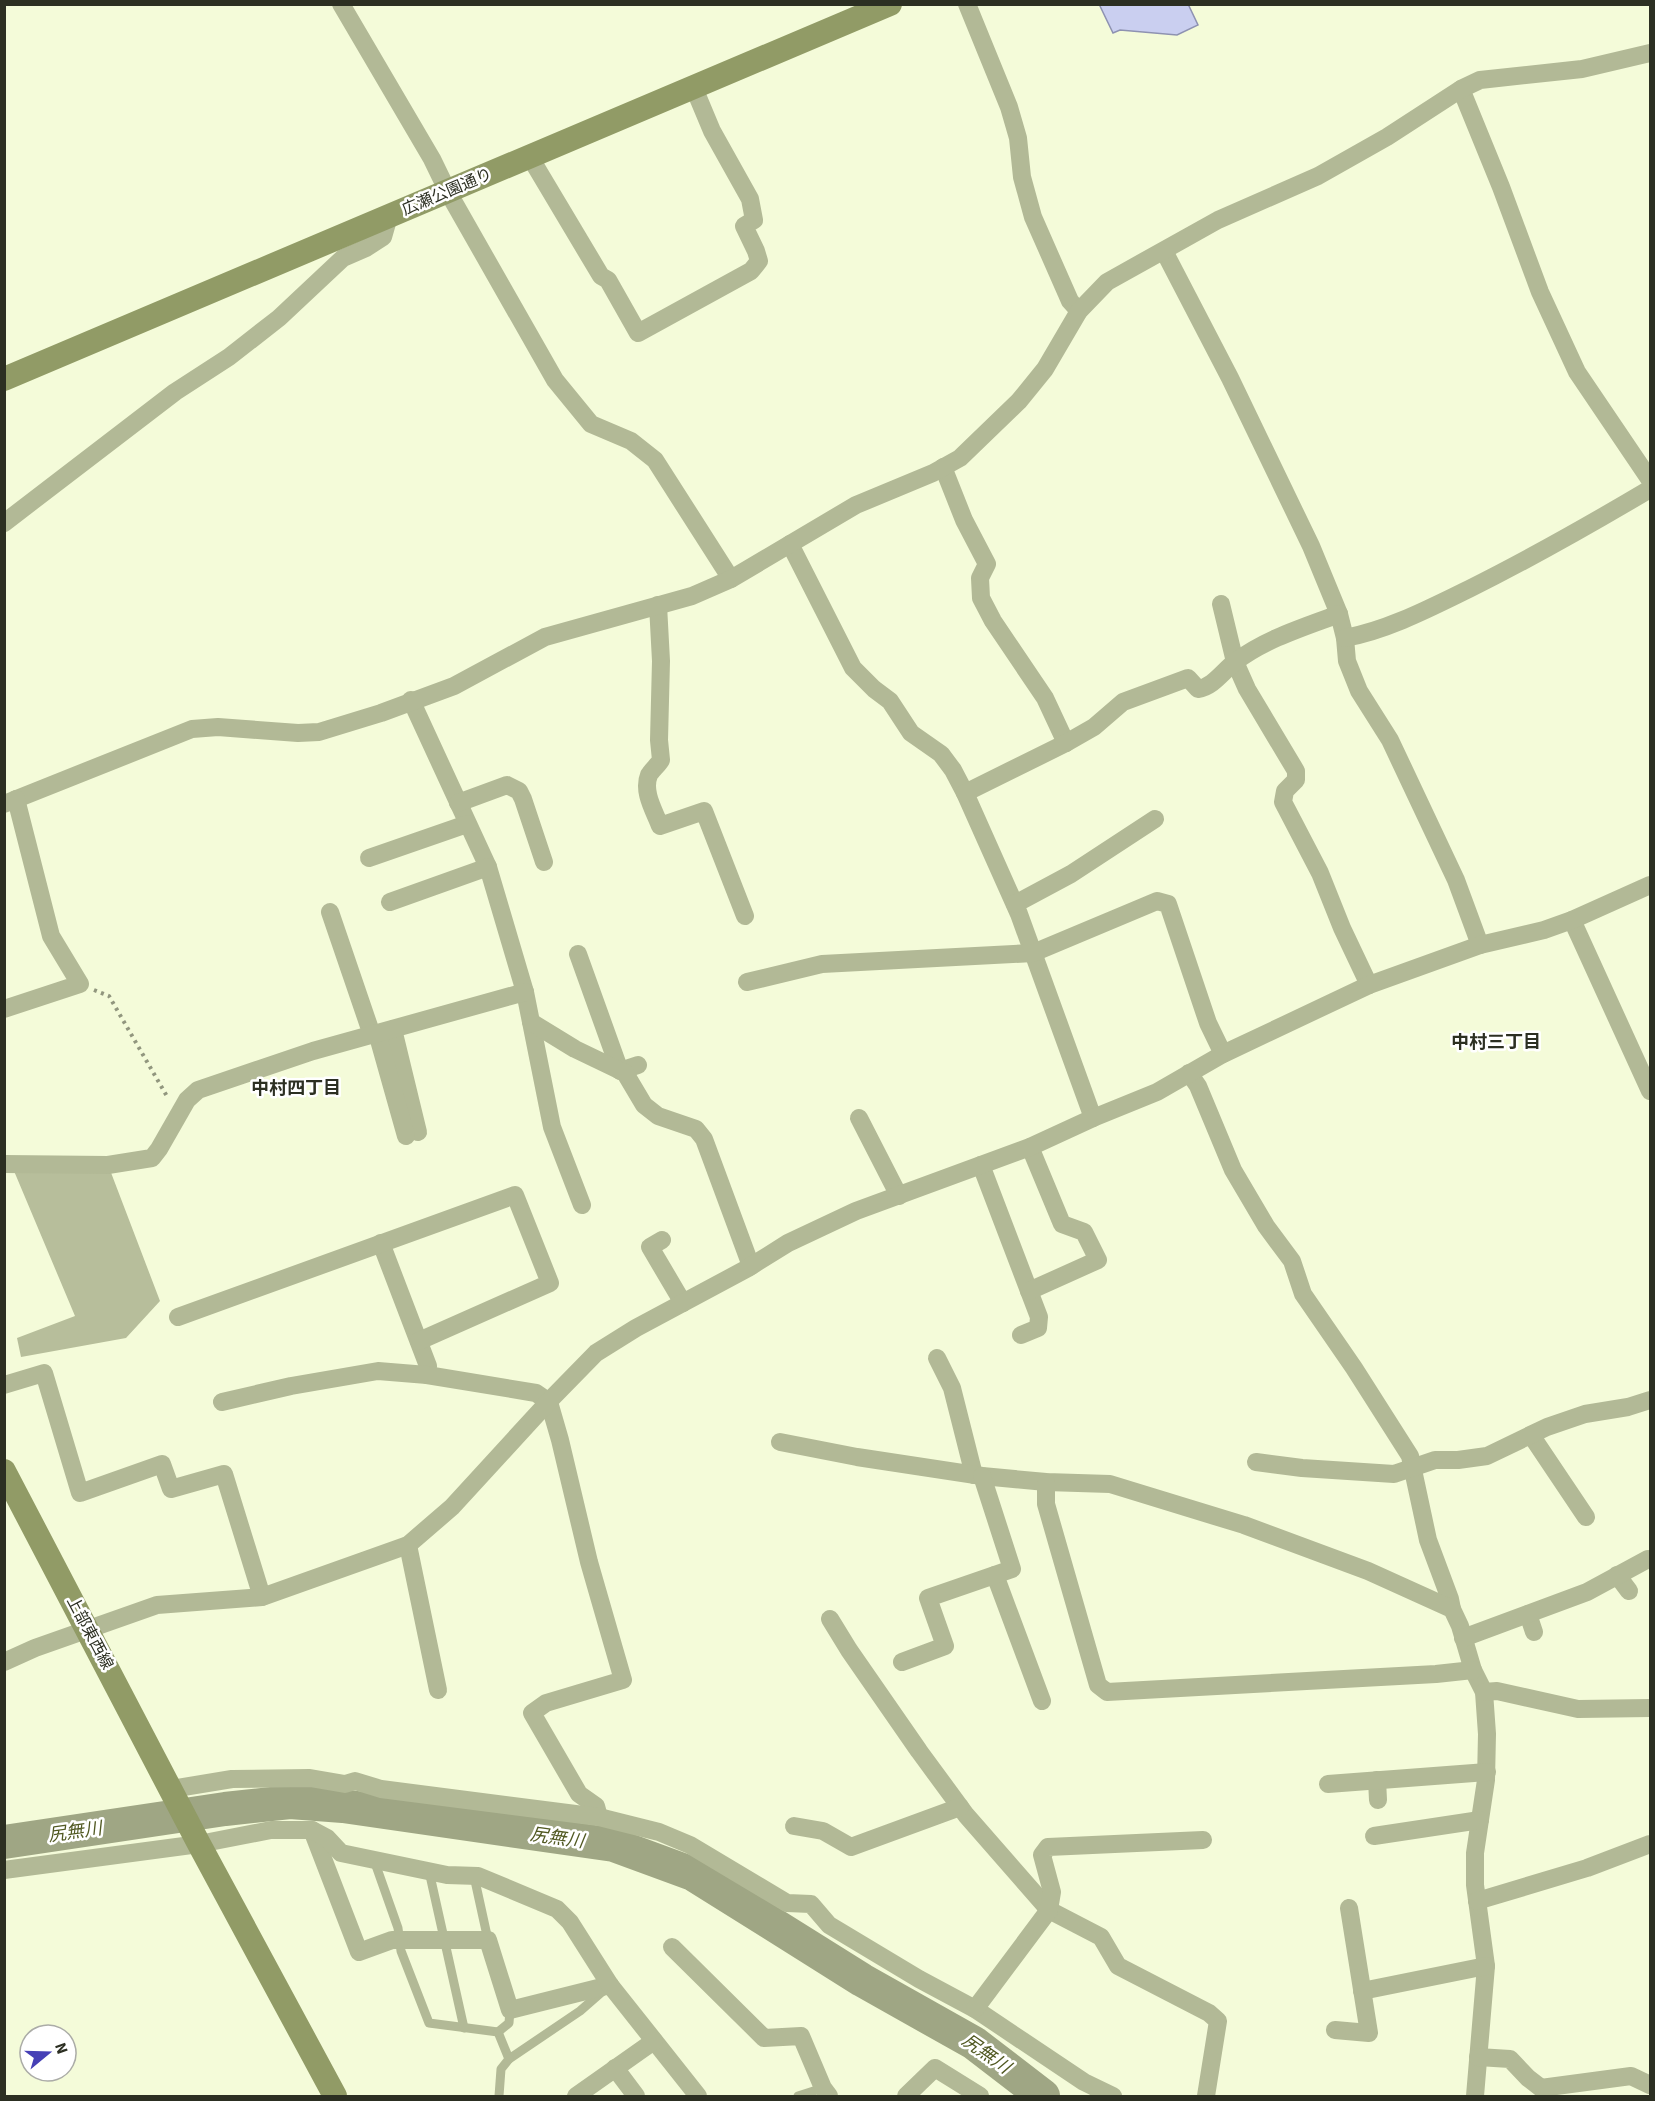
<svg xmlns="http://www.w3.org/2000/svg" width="1655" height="2101" viewBox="0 0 1655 2101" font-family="'Source Sans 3','Noto Sans JP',sans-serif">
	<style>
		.forest { fill: #b7be9b }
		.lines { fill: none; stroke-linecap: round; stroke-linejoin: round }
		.river { stroke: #9fa684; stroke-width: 34 }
		.building { fill: #cacff0; stroke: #8e92b1; stroke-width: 1.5 }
		.path { stroke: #91967e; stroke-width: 4; stroke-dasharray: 3 4.5; stroke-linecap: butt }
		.lane { stroke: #b2b996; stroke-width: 9 }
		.street { stroke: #b2b996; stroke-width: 18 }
		.secondary { stroke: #919b66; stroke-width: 24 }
		.labels { text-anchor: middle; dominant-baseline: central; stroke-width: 5; stroke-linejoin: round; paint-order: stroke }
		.street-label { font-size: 16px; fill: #2c2f22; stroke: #fff }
		.neighbourhood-label { font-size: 18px; font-weight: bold; fill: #2c2f22; stroke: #fff }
		.water-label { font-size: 18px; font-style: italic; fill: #515922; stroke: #fff }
	</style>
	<rect width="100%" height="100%" fill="#f4fbd9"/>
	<polygon class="forest" points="110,1170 160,1301 126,1338 21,1357 17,1338 75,1316 14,1171"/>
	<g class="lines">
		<polyline class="river" points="4,1842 225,1809 290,1802 343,1806 614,1845 693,1874 862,1980 974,2043 1043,2096"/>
	</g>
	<polygon class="building" points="1099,4 1188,4 1198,25 1177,35 1120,30 1113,33"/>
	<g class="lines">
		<polyline class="path" points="94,990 109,996 168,1098"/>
		<g class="lane">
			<polyline points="374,1860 398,1928 401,1951 429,2023 498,2032 509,2059 580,2011 604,1990"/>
			<polyline points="429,1871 464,2028"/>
			<polyline points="474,1876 488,1940"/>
			<polyline points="498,2032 509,2023 510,2010"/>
			<polyline points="499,2096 501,2069 509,2059"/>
			<polyline points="798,2096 823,2088"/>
		</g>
		<g class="street">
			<polyline points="341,4 432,159 448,192 555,380 591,424 631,441 655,460 731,579"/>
			<polyline points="967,4 1009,107 1018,138 1022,177 1033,217 1070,301 1079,311"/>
			<polyline points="1461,89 1501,187 1540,292 1577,372 1650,480"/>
			<polyline points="530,157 601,276 608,280 638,333 751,271 759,261 756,251 744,226 754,220 750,199 712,131 694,88"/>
			<polyline points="1164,251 1230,378 1311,546 1339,614 1345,638 1347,661 1359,691 1390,740 1456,880 1480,945"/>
			<polyline points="943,467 964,520 987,564 980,578 981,598 993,621 1045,698 1066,743"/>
			<polyline points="4,523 175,392 229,357 279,318 343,258 366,248 383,237 389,216"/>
			<polyline points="790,544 853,668 874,689 890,701 911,733 941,754 953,770 965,793 1019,914 1093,1118"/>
			<polyline points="1221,604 1235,662 1247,689 1296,771 1296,780 1285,791 1283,802 1320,873 1342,928 1369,985"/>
			<path d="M658,605L661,661L659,740L661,760C658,765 652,770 649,775C642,792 655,812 660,826L704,811L745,916"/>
			<path d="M1345,638C1388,630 1430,608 1469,589C1531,558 1591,524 1650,489"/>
			<polyline points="411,700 488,867 525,992 552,1127 582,1205"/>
			<path d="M965,793L1066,743L1094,727L1123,702L1188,678L1198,689C1213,687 1223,671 1235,662C1265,639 1304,627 1339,614"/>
			<polyline points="458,803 507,785 519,791 523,799 544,862"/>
			<polyline points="4,804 192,729 218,727 298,733 319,732 381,713 454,686 545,637 692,596 731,579 856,505 933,473 960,458 1019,401 1045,369 1079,311 1107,282 1218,220 1318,176 1387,137 1461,89 1480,80 1582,69 1650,53"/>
			<polyline points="369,858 467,824"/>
			<polyline points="390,902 488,867"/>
			<polyline points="1015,904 1071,874 1155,819"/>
			<polyline points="330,912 372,1035"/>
			<polyline points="1572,920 1650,1091"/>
			<polyline points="578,954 620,1071 638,1065"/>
			<polyline points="747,982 822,964 1033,953 1157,901 1168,904 1208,1023 1223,1054"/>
			<polyline points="4,1009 80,984 51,936 16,799"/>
			<polyline points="531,1022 575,1049 625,1073 644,1105 658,1116 696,1129 704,1139 751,1266"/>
			<polyline points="393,1029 418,1132"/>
			<polyline points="377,1033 406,1136"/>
			<polyline points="1189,1073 1198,1086 1233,1170 1266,1226 1292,1261 1303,1294 1354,1368 1410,1456 1428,1540 1450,1599 1452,1609"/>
			<polyline points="859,1118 899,1196"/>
			<polyline points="4,1164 108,1165 152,1158 159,1149 187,1100 198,1090 313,1051 525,992"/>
			<polyline points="981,1165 1039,1317 1038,1328 1021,1335"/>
			<polyline points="662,1240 650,1247 683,1303"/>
			<polyline points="381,1243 428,1366 427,1375"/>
			<polyline points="1029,1291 1098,1260 1084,1232 1062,1224 1030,1147"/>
			<polyline points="178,1317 515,1195 550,1283 419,1341"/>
			<polyline points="937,1358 952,1388 974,1475"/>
			<polyline points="4,1385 44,1373 80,1493 162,1464 171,1489 224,1474 262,1597"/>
			<polyline points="222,1402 291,1386 378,1371 427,1375 536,1393 549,1402 560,1440 589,1562 623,1680 546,1703 532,1713 579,1794 596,1806 599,1817"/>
			<polyline points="1531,1435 1586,1517"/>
			<polyline points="780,1442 857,1457 982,1476 1046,1482 1110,1484 1244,1525 1368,1571 1452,1609 1460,1626 1473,1670 1484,1692 1487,1734 1486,1780 1475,1853 1475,1885 1486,1966 1475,2096"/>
			<polyline points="1256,1462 1302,1468 1394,1474 1435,1460 1458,1460 1487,1456 1547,1427 1585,1414 1628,1407 1650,1400"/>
			<polyline points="1046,1482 1046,1504 1098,1685 1107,1692 1436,1674 1473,1670"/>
			<polyline points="408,1545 438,1690"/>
			<polyline points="995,1575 1042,1701"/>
			<polyline points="1617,1575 1629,1591"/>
			<polyline points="1528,1614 1534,1632"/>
			<polyline points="830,1619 849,1650 919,1751 966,1815 1049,1910 1101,1937 1118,1966 1209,2013 1218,2021 1206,2096"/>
			<polyline points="1463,1638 1587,1592 1648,1559"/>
			<polyline points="4,1662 35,1648 157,1605 262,1597 408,1545 452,1507 551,1399 596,1353 636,1328 748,1268 788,1243 856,1211 1030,1147 1093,1118 1157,1092 1223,1054 1369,985 1480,945 1544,930 1572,920 1650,885"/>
			<polyline points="902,1662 945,1646 928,1598 1012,1569 982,1476"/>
			<polyline points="1484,1692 1497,1691 1578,1709 1650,1708"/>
			<polyline points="1377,1780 1378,1800"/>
			<polyline points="1328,1784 1487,1772"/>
			<polyline points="171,1789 232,1779 310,1778 345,1784 355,1781 381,1789 599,1817 659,1832 690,1845 787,1903 811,1904 829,1925 919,1979 975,2009 1084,2082 1113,2096"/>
			<polyline points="794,1826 823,1831 851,1847 960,1807"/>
			<polyline points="312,1830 359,1952 392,1940 488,1940 510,2010 610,1985"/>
			<polyline points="1374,1836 1480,1820"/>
			<polyline points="4,1870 199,1844 271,1830 312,1830 327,1838 341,1853 447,1875 478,1876 557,1909 570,1922 610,1985 698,2096"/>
			<polyline points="1477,1901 1587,1868 1650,1844"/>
			<polyline points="672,1947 764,2038 801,2036 823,2088 829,2096"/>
			<polyline points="1362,1991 1486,1966"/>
			<polyline points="975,2009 1049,1910 1052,1892 1042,1855 1048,1847 1203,1840"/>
			<polyline points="1335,2030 1369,2033 1349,1908"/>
			<polyline points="1478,2057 1510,2059 1528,2078 1541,2088 1631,2076 1650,2085"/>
			<polyline points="615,2068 636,2096"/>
			<polyline points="576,2096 654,2041"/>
			<polyline points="906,2096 935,2068 980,2096"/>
		</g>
		<g class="secondary">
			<polyline points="4,379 890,4"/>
			<polyline points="4,1471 199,1844 335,2096"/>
		</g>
	</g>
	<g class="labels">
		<g class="street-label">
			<text transform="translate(447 192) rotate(-23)">広瀬公園通り</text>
			<text transform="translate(90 1633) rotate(62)">上部東西線</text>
		</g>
		<g class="neighbourhood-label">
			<text x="1496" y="1042">中村三丁目</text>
			<text x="296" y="1088">中村四丁目</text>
		</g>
		<g class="water-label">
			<text transform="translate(75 1832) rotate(-8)">尻無川</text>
			<text transform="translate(557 1838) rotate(8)">尻無川</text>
			<text transform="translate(986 2054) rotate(35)">尻無川</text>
		</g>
	</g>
	<rect width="1655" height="2101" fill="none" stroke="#2c2f22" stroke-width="12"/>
	<g transform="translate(48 2053) rotate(71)"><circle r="28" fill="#ffffff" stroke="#abaca7" stroke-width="1.5"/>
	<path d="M0-4.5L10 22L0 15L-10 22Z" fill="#4640b6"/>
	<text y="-9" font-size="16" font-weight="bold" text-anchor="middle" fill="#2c2f22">N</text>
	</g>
</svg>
